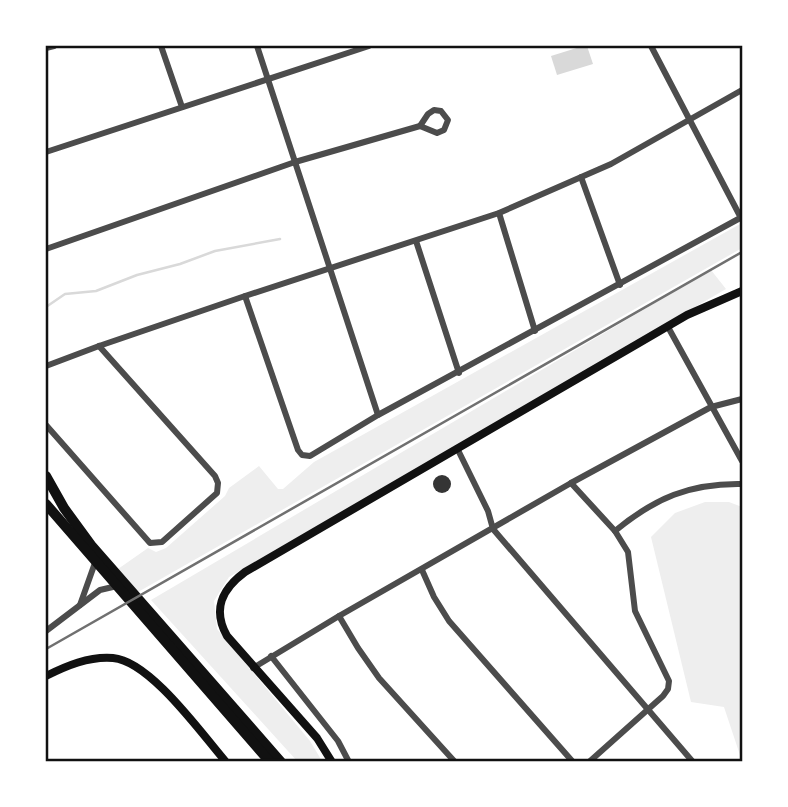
<svg xmlns="http://www.w3.org/2000/svg" width="788" height="807" viewBox="0 0 788 807" font-family="Roboto,sans-serif">
	<style>
		.green { fill: #eee }
		.water { fill: #d9d9d9 }
		.lines { fill: none; stroke-linecap: round; stroke-linejoin: round }
		.stream { stroke: #d9d9d9; stroke-width: 2.5 }
		.building { fill: #353535 }
		.minor { stroke: #4c4c4c; stroke-width: 6 }
		.secondary { stroke: #111; stroke-width: 8 }
		.primary { stroke: #111; stroke-width: 10 }
		.rail { stroke: #707070; stroke-width: 2.5 }
		.neatline { fill: none; stroke: #111; stroke-width: 2.5 }
	</style>
	<rect width="100%" height="100%" fill="#fff"/>
	<g class="green">
		<polygon points="742,223 742,248 138,592 118,569 148,548 156,552 166,548 225,496 229,488 259,466 278,489 283,489 314,462"/>
		<polygon points="711,270 726,289 229,577 214,601 217,629 310,741 322,761 297,761 151,600"/>
		<polygon points="705,502 729,502 742,507 742,761 724,707 691,702 651,537 675,513"/>
	</g>
	<polygon class="water" points="583,46 587,46 593,64 557,75 551,56"/>
	<g class="lines">
		<polyline class="stream" points="46,307 65,294 96,291 137,275 180,264 215,251 280,239"/>
	</g>
	<circle class="building" cx="442" cy="484" r="9"/>
	<g class="lines">
		<g class="minor">
			<polyline points="161,46 182,107"/>
			<polyline points="257,46 378,415"/>
			<polyline points="651,46 741,218"/>
			<polyline points="46,48 54,46"/>
			<polygon points="434,110 441,111 448,120 444,130 437,133 420,126 428,114"/>
			<polyline points="46,152 369,46"/>
			<polyline points="581,177 620,285"/>
			<polyline points="499,213 535,331"/>
			<polyline points="416,241 459,373"/>
			<polyline points="46,249 295,162 420,126"/>
			<polyline points="245,296 298,450 302,455 310,456 378,415 742,217"/>
			<polyline points="668,327 742,461"/>
			<polyline points="46,366 99,346 245,296 499,213 611,164 742,90"/>
			<polyline points="46,425 150,543 162,542 217,493 218,483 215,476 99,346"/>
			<polyline points="457,448 488,511 493,529 693,762"/>
			<polyline points="571,483 615,531 628,552 635,611 669,681 668,689 663,696 589,762"/>
			<path d="M615,531C655,498 690,483 742,484"/>
			<polyline points="422,570 434,597 449,621 573,762"/>
			<polyline points="80,605 96,560"/>
			<polyline points="339,616 358,648 379,678 455,762"/>
			<polyline points="46,631 100,590 117,586"/>
			<polyline points="271,656 338,741 349,762"/>
			<polyline points="253,668 339,616 571,483 711,407 742,399"/>
		</g>
		<g class="secondary">
			<path d="M46,676C66,666 89,656 113,658C150,661 201,733 226,762"/>
			<path d="M332,762L317,738L227,636C212,609 222,589 245,572L639,343L687,315L742,291"/>
		</g>
		<g class="primary">
			<polyline points="46,476 64,508 91,545 281,762"/>
			<polyline points="46,504 270,762"/>
		</g>
		<polyline class="rail" points="46,649 742,252"/>
	</g>
	<rect width="788" height="807" fill="none" stroke="#ffffff" stroke-width="94"/>
	<rect x="47" y="47" width="694" height="713" class="neatline"/>
</svg>
